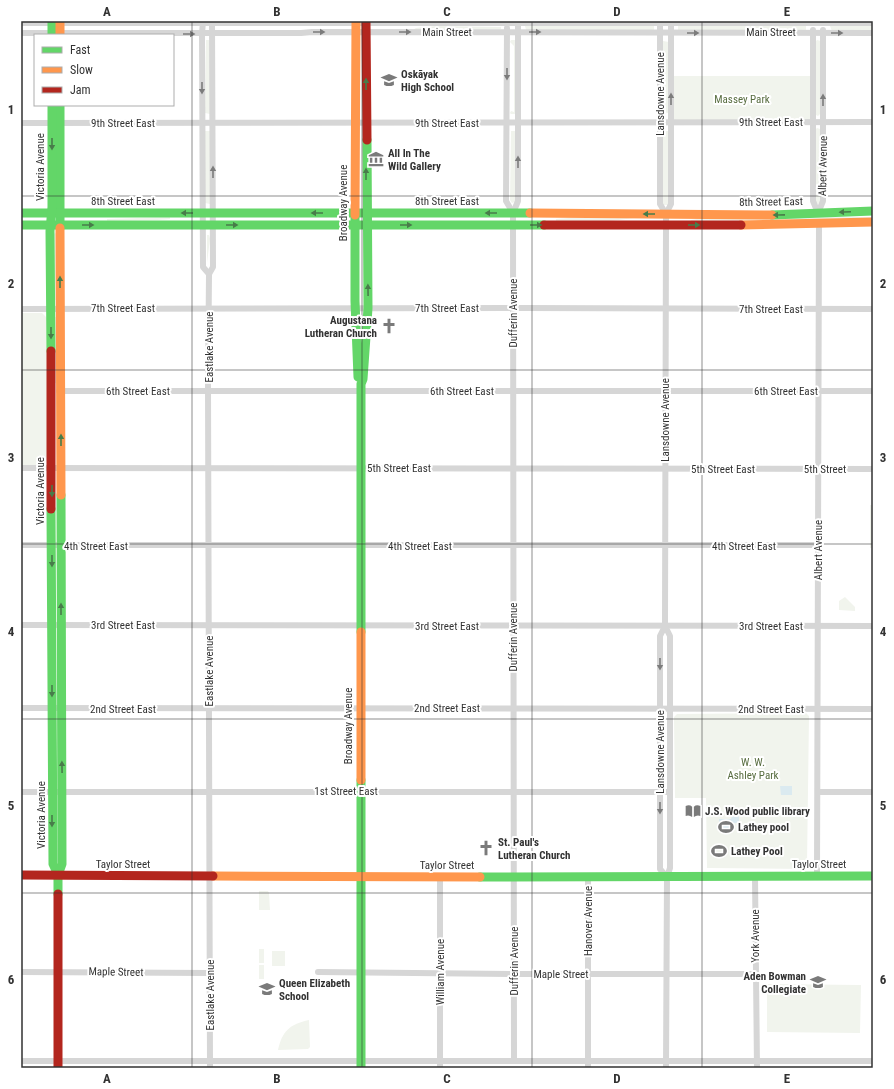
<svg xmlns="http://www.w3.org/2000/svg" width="894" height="1089" viewBox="0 0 894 1089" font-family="'Roboto Condensed',sans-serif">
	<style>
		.green { fill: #f1f4ed }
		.water { fill: #dbeaf0 }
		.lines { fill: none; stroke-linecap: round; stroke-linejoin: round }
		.street { stroke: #d6d6d6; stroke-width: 6 }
		.fast { stroke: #63d668; stroke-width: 9 }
		.slow { stroke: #ff974d; stroke-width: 9 }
		.jam { stroke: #b3261e; stroke-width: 9 }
		.oneway { fill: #7c7c7c }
		.oneway2 { fill: #487c4a }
		.grid { fill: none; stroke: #323232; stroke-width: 1; stroke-opacity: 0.55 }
		.labels { text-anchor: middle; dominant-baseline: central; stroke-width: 4; stroke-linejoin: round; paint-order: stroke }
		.street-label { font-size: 11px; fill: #323232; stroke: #fff }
		.poi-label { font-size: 11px; font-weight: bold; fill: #323232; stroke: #fff; text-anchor: start }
		.park-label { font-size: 11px; fill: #586d40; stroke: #fff }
		.neatline { fill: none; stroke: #323232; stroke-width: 1.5 }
		.grid-label { font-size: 13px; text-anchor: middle; font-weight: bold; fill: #323232 }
	</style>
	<rect width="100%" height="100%" fill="#fff"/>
	<g class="green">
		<polygon points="652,25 654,26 654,30 526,30 525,26"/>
		<polygon points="437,26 501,27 501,29 413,30 416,28"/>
		<rect x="678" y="26" width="128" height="4"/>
		<polygon points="830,26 873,26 873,31 832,31"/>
		<polygon points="206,40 210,40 210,114 205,113"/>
		<polygon points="511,40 515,40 516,114 511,114 510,113 511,111 514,112 514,46 510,42"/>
		<polygon points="817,40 821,41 820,114 818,116 816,115 816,41"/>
		<polygon points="663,41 669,42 669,112 668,113 663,112"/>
		<polygon points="671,76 813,76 812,122 671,123"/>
		<polygon points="817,128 820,129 820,202 818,204 816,203 816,129"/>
		<polygon points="205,131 210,131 210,204 205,203"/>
		<polygon points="511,131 516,131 516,199 515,202 512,203 510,200"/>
		<rect x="663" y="131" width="5" height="74"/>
		<polygon points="170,217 170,219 157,220 107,221 107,219"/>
		<polygon points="708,217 873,217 873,219 857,220 691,221 691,220"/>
		<polygon points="569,218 634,218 610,221 556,221 556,219"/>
		<polygon points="56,233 56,234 58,300 54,300 53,234"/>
		<polygon points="207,235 209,235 210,239 207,263"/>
		<polygon points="21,313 42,313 47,318 47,460 43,465 21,465"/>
		<rect x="54" y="317" width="4" height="66"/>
		<rect x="870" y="505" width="3" height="43"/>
		<polygon points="845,597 855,607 855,611 839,610 839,601"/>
		<polygon points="806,713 809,716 807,865 804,869 707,868 706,798 675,798 674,717 677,714"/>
		<polygon points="259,891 268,891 269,893 270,910 259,910"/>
		<rect x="259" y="949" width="5" height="14"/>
		<rect x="272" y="951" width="13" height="15"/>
		<rect x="259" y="965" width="5" height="14"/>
		<polygon points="767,984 861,985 860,1033 767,1032"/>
		<path d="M309,1020L310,1047L308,1049L278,1050C282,1031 290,1024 309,1020Z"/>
	</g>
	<g class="water">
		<polygon points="780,786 792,786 792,795 781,795"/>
		<polygon points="733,814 737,814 739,817 739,823 733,823 733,831 726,835 719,831 719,819 731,819"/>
	</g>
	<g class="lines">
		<g class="street">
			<polyline points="203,21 202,34 203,267 209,274"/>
			<polyline points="660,21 660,204 666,214 666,225 665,620 665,626 660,636 660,869 667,877"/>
			<polyline points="21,23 873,23"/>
			<polyline points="507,28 506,201 513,213"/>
			<polyline points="813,30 813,201 818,213"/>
			<polyline points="21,33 301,33 312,32 873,33"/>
			<polyline points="21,123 873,122"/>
			<polyline points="818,213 823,201 823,30"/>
			<polyline points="666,214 671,204 671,21"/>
			<polyline points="21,309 522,308 873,309"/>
			<polyline points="59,391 873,391"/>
			<polyline points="21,468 873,469"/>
			<polyline points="21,545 818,545"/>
			<polyline points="21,625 873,626"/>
			<polyline points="665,626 670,636 670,868 667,877 666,1068"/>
			<polyline points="21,708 873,709"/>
			<polyline points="21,792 670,792"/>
			<polyline points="818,792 873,792"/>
			<polyline points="755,876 757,1068"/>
			<polyline points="817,876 819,224"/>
			<polyline points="21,972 210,973"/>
			<polyline points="318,972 514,974 756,974"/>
			<polyline points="21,1061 873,1061"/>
			<polyline points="514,1061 513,213 518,201 518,21"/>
			<polyline points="210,1068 208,384 209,274 213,267 212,21"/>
			<polyline points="440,1068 440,877"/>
			<polyline points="588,1068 588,876"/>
		</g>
		<g class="fast">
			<polyline points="52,21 52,35"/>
			<polyline points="60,105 60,228"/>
			<polyline points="21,213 530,213"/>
			<polyline points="355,215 355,301 358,377"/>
			<polyline points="772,215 873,211"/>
			<polyline points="21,225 544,225"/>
			<polyline points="51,351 50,231 52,207 52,105"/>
			<polyline points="51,509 53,864 58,875"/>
			<polyline points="361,632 361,384 363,379 368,308 367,140"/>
			<polyline points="361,780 361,1068"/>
			<polyline points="480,877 873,876"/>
			<polyline points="58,894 58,875 62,864 61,495"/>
		</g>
		<g class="slow">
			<polyline points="60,21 60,35"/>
			<polyline points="530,213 772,215"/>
			<polyline points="355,215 356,21"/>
			<polyline points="741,225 873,222"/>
			<polyline points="60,228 61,495"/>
			<polyline points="361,632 361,780"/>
			<polyline points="213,876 480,877"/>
		</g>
		<g class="jam">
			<polyline points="366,21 367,140"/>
			<polyline points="544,225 741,225"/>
			<polyline points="51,351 51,509"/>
			<polyline points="21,875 213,876"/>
			<polyline points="58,894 58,1068"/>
		</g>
	</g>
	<defs><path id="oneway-solid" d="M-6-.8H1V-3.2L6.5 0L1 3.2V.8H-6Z"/></defs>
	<g class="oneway">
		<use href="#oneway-solid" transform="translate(319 32)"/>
		<use href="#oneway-solid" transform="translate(405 32)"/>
		<use href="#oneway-solid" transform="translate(535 32)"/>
		<use href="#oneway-solid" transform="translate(693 33)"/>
		<use href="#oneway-solid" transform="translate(837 33)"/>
		<use href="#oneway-solid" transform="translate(189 34)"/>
		<use href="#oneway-solid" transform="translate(507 74) rotate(90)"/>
		<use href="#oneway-solid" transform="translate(202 88) rotate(90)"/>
		<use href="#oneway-solid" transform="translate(671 99) rotate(-90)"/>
		<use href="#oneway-solid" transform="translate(823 100) rotate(-90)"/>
		<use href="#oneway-solid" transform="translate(518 162) rotate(-90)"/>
		<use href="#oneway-solid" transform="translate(213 172) rotate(-90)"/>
		<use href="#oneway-solid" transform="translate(660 664) rotate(90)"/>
		<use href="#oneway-solid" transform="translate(660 808) rotate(90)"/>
	</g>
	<g class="oneway2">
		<use href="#oneway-solid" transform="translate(366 84) rotate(-90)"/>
		<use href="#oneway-solid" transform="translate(52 144) rotate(90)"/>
		<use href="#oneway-solid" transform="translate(366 174) rotate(-90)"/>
		<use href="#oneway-solid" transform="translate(845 212) rotate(178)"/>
		<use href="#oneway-solid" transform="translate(187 213) rotate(-180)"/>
		<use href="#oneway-solid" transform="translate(317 213) rotate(-180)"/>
		<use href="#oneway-solid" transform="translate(491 213) rotate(180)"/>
		<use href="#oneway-solid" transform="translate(649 214) rotate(180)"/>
		<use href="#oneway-solid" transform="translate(779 215) rotate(179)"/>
		<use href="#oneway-solid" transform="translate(88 225)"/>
		<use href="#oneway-solid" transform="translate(232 225)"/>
		<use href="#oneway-solid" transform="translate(406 225)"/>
		<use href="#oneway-solid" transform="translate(536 225)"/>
		<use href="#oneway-solid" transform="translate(694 225)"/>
		<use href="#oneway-solid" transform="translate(60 282) rotate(-90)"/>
		<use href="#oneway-solid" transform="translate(368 290) rotate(-91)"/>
		<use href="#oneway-solid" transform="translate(51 333) rotate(90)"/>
		<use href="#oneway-solid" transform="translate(61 440) rotate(-90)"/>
		<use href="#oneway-solid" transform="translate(52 491) rotate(90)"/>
		<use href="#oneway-solid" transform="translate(52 561) rotate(90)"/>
		<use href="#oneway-solid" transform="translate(61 609) rotate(-90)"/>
		<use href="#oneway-solid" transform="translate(52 691) rotate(90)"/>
		<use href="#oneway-solid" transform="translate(62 767) rotate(-91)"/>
		<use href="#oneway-solid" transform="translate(52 821) rotate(90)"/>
	</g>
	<path class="grid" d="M192,21V1068M362,21V1068M532,21V1068M702,21V1068M21,196H873M21,370H873M21,544H873M21,719H873M21,893H873"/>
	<defs>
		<symbol id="school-bare" viewBox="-9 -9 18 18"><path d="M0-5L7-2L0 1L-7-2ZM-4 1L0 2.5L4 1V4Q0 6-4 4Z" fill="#7a7a7a" stroke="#fff" stroke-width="2.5" paint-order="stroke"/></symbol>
		<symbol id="museum-bare" viewBox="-9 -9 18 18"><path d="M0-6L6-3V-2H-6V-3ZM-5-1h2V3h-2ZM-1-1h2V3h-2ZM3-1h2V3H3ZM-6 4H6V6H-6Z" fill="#7a7a7a" stroke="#fff" stroke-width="2.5" paint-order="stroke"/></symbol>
		<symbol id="church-bare" viewBox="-9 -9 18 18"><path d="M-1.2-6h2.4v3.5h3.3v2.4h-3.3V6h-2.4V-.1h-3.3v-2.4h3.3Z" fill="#7a7a7a" stroke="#fff" stroke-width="2.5" paint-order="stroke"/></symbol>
		<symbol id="library-bare" viewBox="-9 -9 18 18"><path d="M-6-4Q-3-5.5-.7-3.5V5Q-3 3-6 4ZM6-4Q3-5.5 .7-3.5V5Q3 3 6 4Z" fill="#7a7a7a" stroke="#fff" stroke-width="2.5" paint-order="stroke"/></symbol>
		<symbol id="stadium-bare" viewBox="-9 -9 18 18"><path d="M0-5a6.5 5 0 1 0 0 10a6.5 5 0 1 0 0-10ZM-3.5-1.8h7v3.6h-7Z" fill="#7a7a7a" stroke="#fff" stroke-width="2.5" paint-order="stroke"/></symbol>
	</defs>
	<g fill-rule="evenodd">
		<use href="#school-bare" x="378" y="69" width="22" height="22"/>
		<use href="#museum-bare" x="365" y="148" width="22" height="22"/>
		<use href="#church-bare" x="378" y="315" width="22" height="22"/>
		<use href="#library-bare" x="682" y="800" width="22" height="22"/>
		<use href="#stadium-bare" x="715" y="816" width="22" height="22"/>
		<use href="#church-bare" x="475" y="837" width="22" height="22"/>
		<use href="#stadium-bare" x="708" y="840" width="22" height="22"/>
		<use href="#school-bare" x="807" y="971" width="22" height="22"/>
		<use href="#school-bare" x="256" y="978" width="22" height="22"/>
	</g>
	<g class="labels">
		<g class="street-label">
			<text x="447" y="32">Main Street</text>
			<text x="771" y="32">Main Street</text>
			<text transform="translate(660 94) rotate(-90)">Lansdowne Avenue</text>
			<text x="771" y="122">9th Street East</text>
			<text x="123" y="123">9th Street East</text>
			<text x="447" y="123">9th Street East</text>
			<text transform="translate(823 166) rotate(-89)">Albert Avenue</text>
			<text transform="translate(40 167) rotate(-90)">Victoria Avenue</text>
			<text x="123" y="201">8th Street East</text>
			<text x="447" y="201">8th Street East</text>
			<text transform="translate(771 202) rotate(-1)">8th Street East</text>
			<text transform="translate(343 203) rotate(-90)">Broadway Avenue</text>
			<text x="123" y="308">7th Street East</text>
			<text x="447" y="308">7th Street East</text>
			<text x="771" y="309">7th Street East</text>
			<text transform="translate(513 313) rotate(-90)">Dufferin Avenue</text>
			<text transform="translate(209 347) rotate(-90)">Eastlake Avenue</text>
			<text x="138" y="391">6th Street East</text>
			<text x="462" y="391">6th Street East</text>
			<text x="786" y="391">6th Street East</text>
			<text transform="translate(665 420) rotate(-90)">Lansdowne Avenue</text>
			<text x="399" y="468">5th Street East</text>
			<text x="723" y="469">5th Street East</text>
			<text x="825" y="469">5th Street</text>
			<text transform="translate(40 491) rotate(-90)">Victoria Avenue</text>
			<text x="96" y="546">4th Street East</text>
			<text x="420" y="546">4th Street East</text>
			<text x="744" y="546">4th Street East</text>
			<text transform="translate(818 550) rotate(-90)">Albert Avenue</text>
			<text x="123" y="625">3rd Street East</text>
			<text x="447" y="626">3rd Street East</text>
			<text x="771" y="626">3rd Street East</text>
			<text transform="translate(513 637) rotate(-90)">Dufferin Avenue</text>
			<text transform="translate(209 671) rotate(-90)">Eastlake Avenue</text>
			<text x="447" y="708">2nd Street East</text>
			<text x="123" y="709">2nd Street East</text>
			<text x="771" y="709">2nd Street East</text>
			<text transform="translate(348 726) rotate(-90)">Broadway Avenue</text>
			<text transform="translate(660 752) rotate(-90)">Lansdowne Avenue</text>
			<text x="346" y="791">1st Street East</text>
			<text transform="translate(41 815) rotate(-90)">Victoria Avenue</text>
			<text x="123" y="864">Taylor Street</text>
			<text x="819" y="864">Taylor Street</text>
			<text x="447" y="865">Taylor Street</text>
			<text transform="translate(588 921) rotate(-90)">Hanover Avenue</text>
			<text transform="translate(755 936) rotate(-90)">York Avenue</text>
			<text transform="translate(514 961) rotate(-90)">Dufferin Avenue</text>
			<text transform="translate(116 972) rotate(1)">Maple Street</text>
			<text transform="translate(440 972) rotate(-90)">William Avenue</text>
			<text x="561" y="974">Maple Street</text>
			<text transform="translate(210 995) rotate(-90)">Eastlake Avenue</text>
		</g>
		<g class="poi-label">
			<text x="401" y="74">Oskāyak<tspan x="401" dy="13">High School</tspan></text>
			<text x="388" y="153">All In The<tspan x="388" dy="13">Wild Gallery</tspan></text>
			<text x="377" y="320" text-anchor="end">Augustana<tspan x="377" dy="13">Lutheran Church</tspan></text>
			<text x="705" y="811">J.S. Wood public library</text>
			<text x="738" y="827">Lathey pool</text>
			<text x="498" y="842">St. Paul's<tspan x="498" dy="13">Lutheran Church</tspan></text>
			<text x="731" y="851">Lathey Pool</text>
			<text x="806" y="976" text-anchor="end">Aden Bowman<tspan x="806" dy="13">Collegiate</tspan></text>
			<text x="279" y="983">Queen Elizabeth<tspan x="279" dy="13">School</tspan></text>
		</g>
		<g class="park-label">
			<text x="742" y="99">Massey Park</text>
			<text x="753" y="762">W. W.<tspan x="753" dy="13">Ashley Park</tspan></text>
		</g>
	</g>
	<rect width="894" height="1089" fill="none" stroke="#ffffff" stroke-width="44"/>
	<rect x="34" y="34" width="140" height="72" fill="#ffffff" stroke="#adadad"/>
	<rect x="42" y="47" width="20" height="6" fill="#63d668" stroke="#adadad"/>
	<text x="70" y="54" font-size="12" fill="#323232">Fast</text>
	<rect x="42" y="67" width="20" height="6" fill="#ff974d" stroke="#adadad"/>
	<text x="70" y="74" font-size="12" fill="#323232">Slow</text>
	<rect x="42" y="87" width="20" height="6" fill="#b3261e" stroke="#adadad"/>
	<text x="70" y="94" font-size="12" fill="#323232">Jam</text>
	<rect x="22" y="22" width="850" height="1045" class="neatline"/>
	<g class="grid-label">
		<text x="107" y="16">A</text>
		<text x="277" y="16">B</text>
		<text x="447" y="16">C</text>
		<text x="617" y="16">D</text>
		<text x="787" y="16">E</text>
		<text x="11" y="114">1</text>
		<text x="883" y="114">1</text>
		<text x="11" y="288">2</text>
		<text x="883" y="288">2</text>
		<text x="11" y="462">3</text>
		<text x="883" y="462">3</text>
		<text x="11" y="636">4</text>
		<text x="883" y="636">4</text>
		<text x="11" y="810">5</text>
		<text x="883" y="810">5</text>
		<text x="11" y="984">6</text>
		<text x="883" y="984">6</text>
		<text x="107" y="1083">A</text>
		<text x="277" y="1083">B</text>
		<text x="447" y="1083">C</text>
		<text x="617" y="1083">D</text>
		<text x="787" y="1083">E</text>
	</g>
</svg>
